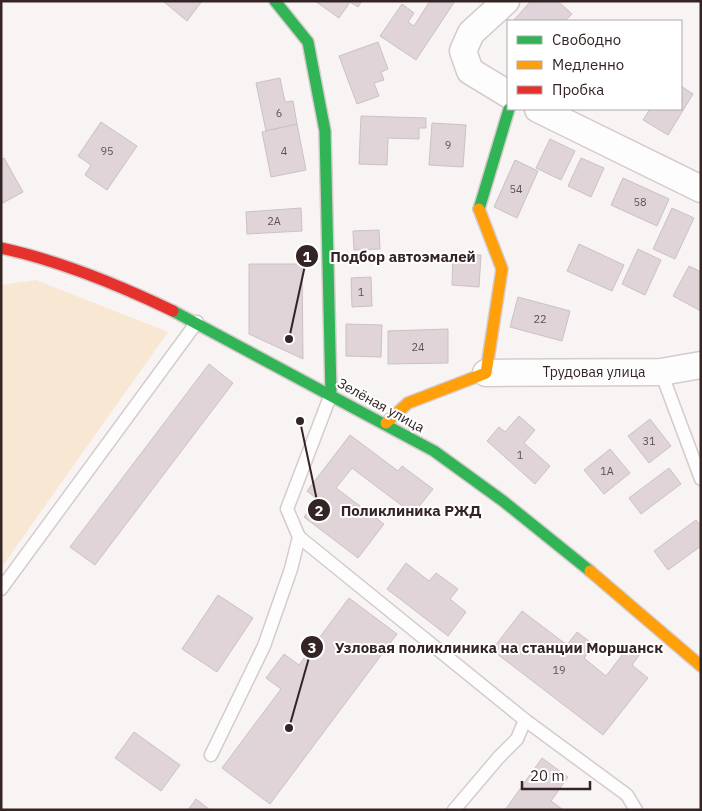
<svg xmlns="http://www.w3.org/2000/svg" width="702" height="811" viewBox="0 0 702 811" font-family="'IBM Plex Sans',sans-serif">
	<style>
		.green { fill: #f8e8d3 }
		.building { fill: #e0d4d9; stroke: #cac1c4 }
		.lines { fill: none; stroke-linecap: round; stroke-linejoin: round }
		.lane-casing { stroke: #d5cbcb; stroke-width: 15 }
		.street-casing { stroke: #d5cbcb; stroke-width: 29 }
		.fast-casing { stroke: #d5cbcb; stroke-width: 14 }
		.slow-casing { stroke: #d5cbcb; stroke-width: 14 }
		.jam-casing { stroke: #d5cbcb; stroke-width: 14 }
		.lane { stroke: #fefdfd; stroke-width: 12 }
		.street { stroke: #fefdfd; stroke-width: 26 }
		.fast { stroke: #30b455; stroke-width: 11 }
		.slow { stroke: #ff9f0a; stroke-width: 11 }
		.jam { stroke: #e5322d; stroke-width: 11 }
		.labels { text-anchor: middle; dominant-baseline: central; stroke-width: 4; stroke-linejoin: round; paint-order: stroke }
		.number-label { font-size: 11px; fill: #5f5051 }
		.street-label { font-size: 14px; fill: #342424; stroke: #fff }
		.leader { fill: none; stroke: #342424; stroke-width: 2 }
		.callout-dot { fill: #342424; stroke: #fff; stroke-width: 2 }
		.mark-label { font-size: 15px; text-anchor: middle; font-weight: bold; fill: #fff }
		.callout-label { font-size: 15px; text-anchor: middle; font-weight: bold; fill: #342424; stroke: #fff; stroke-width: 4; stroke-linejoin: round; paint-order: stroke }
	</style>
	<rect width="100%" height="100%" fill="#f9f4f4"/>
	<polygon class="green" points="36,280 168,332 1,568 1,285"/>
	<g class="building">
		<polygon points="163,1 202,1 187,21"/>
		<polygon points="315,1 362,1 358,7 350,2 339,18"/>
		<polygon points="430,1 455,1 416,60 380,36 402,4 414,13 408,22 414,26"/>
		<polygon points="531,1 558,1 572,14 565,21 513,21"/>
		<polygon points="378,42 388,69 381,72 384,80 374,83 379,96 357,104 339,56"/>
		<polygon points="280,78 285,102 293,101 297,124 266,131 256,83"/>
		<polygon points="681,86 693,94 668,135 643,120 650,109 681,109"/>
		<polygon points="361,116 426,118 426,128 419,128 419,139 388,138 387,165 359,164"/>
		<polygon points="101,122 137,146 107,190 85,175 91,165 78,156"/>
		<polygon points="432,123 466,125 463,167 429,165"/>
		<polygon points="297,124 306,170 271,177 262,132"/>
		<polygon points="550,139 575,151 561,180 536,168"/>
		<polygon points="4,158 23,192 1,204 1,159"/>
		<polygon points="581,158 604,168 591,197 568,186"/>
		<polygon points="515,160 538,171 517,218 494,207"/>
		<polygon points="623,178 669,199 657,226 611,205"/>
		<polygon points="301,208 302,231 247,234 246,212"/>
		<polygon points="672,208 694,218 675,259 653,249"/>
		<polygon points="379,230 380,249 354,250 353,231"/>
		<polygon points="579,244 624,265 612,291 567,271"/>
		<polygon points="638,249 661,260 645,295 622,284"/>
		<polygon points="453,254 481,255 479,287 452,285"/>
		<polygon points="249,264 302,264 303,359 249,334"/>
		<polygon points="689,266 701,272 701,311 673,296"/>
		<polygon points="371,277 372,306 352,307 351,278"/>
		<polygon points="518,297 570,311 562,341 510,327"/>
		<polygon points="346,324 382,325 381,357 346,356"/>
		<polygon points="448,329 448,363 388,364 388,331"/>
		<polygon points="209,364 233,383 95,565 70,547"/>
		<polygon points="519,416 535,430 524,443 550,466 535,484 487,441 499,427 505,432"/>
		<polygon points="650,419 671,446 649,463 628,436"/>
		<polygon points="350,435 398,471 402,466 433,489 413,514 352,468 336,488 384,524 358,558 304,517 317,499 307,491"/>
		<polygon points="610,449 630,473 604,494 584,470"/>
		<polygon points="669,468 681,484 641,514 629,498"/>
		<polygon points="696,520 701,526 701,546 668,570 654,551"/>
		<polygon points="406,563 429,581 436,573 458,589 450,599 466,612 448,636 387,589"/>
		<polygon points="218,595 253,618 217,672 182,649"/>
		<polygon points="349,598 397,634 270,804 222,768 281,689 266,678 284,654 299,665"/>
		<polygon points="522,611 567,645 577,632 594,645 584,658 606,676 629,646 640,654 632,665 648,678 603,735 492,650"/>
		<polygon points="134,732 180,765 161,791 115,758"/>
		<polygon points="542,758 568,777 551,801 562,809 505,810"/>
		<polygon points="196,799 210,810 188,810"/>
	</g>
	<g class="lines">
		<defs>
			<g id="lane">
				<polyline points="661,372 701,479"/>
				<polyline points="299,537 525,720 517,739 499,757 454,810"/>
				<polyline points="1,589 197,322"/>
				<polyline points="525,720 627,795 636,810"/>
				<polyline points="211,755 264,646 291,569 299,537 287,509 331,394"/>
			</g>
			<g id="street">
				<polyline points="506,1 471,33 463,51 470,71 508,94"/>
				<polyline points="538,109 701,189"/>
				<polyline points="486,373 661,372 701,365"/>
			</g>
			<g id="fast">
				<polyline points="275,1 308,42 325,131 331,394"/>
				<polyline points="479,209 509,109"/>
				<polyline points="173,311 434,451 503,501 590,571"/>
			</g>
			<g id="slow">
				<polyline points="386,423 408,403 486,373 502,269 479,209"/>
				<polyline points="590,571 701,666"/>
			</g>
			<path id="jam" d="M1,248C61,261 117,284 173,311"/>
		</defs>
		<use href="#lane" class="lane-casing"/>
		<use href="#street" class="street-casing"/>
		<use href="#fast" class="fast-casing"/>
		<use href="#slow" class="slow-casing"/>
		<use href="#jam" class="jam-casing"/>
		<use href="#lane" class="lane"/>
		<use href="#street" class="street"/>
		<use href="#fast" class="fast"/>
		<use href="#slow" class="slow"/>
		<use href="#jam" class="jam"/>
	</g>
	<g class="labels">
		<g class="number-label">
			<text x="279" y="113">6</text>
			<text x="448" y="145">9</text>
			<text x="107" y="151">95</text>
			<text x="284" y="151">4</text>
			<text x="516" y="189">54</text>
			<text x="640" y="202">58</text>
			<text x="274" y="221">2А</text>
			<text x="361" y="292">1</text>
			<text x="540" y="319">22</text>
			<text x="418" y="347">24</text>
			<text x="649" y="441">31</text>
			<text x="520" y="455">1</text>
			<text x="607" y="471">1А</text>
			<text x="559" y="670">19</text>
		</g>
		<g class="street-label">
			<text x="594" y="372">Трудовая улица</text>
			<text transform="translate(381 405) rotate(29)">Зелёная улица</text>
		</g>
	</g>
	<path class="leader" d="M289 339L307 256M300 421L319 510M289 728L312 647"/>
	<g class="callout-dot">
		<circle cx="289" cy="339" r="5"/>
		<circle cx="300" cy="421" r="5"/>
		<circle cx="289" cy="728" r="5"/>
		<circle cx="307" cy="256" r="12"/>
		<circle cx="319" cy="510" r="12"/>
		<circle cx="312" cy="647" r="12"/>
	</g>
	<g class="mark-label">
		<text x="307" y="262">1</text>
		<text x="319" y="516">2</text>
		<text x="312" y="653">3</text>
	</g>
	<g class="callout-label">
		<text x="403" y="262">Подбор автоэмалей</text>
		<text x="411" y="516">Поликлиника РЖД</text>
		<text x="499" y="653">Узловая поликлиника на станции Моршанск</text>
	</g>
	<rect width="702" height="811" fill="none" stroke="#342424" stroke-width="5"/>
	<rect x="507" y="20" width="175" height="90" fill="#ffffff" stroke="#aea7a7"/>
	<rect x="517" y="36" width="25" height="8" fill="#30b455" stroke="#aea7a7"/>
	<text x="552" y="45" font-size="15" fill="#342424">Свободно</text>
	<rect x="517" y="61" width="25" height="8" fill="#ff9f0a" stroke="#aea7a7"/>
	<text x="552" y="70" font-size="15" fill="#342424">Медленно</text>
	<rect x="517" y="86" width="25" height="8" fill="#e5322d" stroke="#aea7a7"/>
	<text x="552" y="95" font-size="15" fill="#342424">Пробка</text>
	<path d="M522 781v8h68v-8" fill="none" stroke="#342424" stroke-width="2.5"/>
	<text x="530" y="781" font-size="15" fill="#342424" stroke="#ffffff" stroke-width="4" paint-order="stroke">20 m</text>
</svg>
